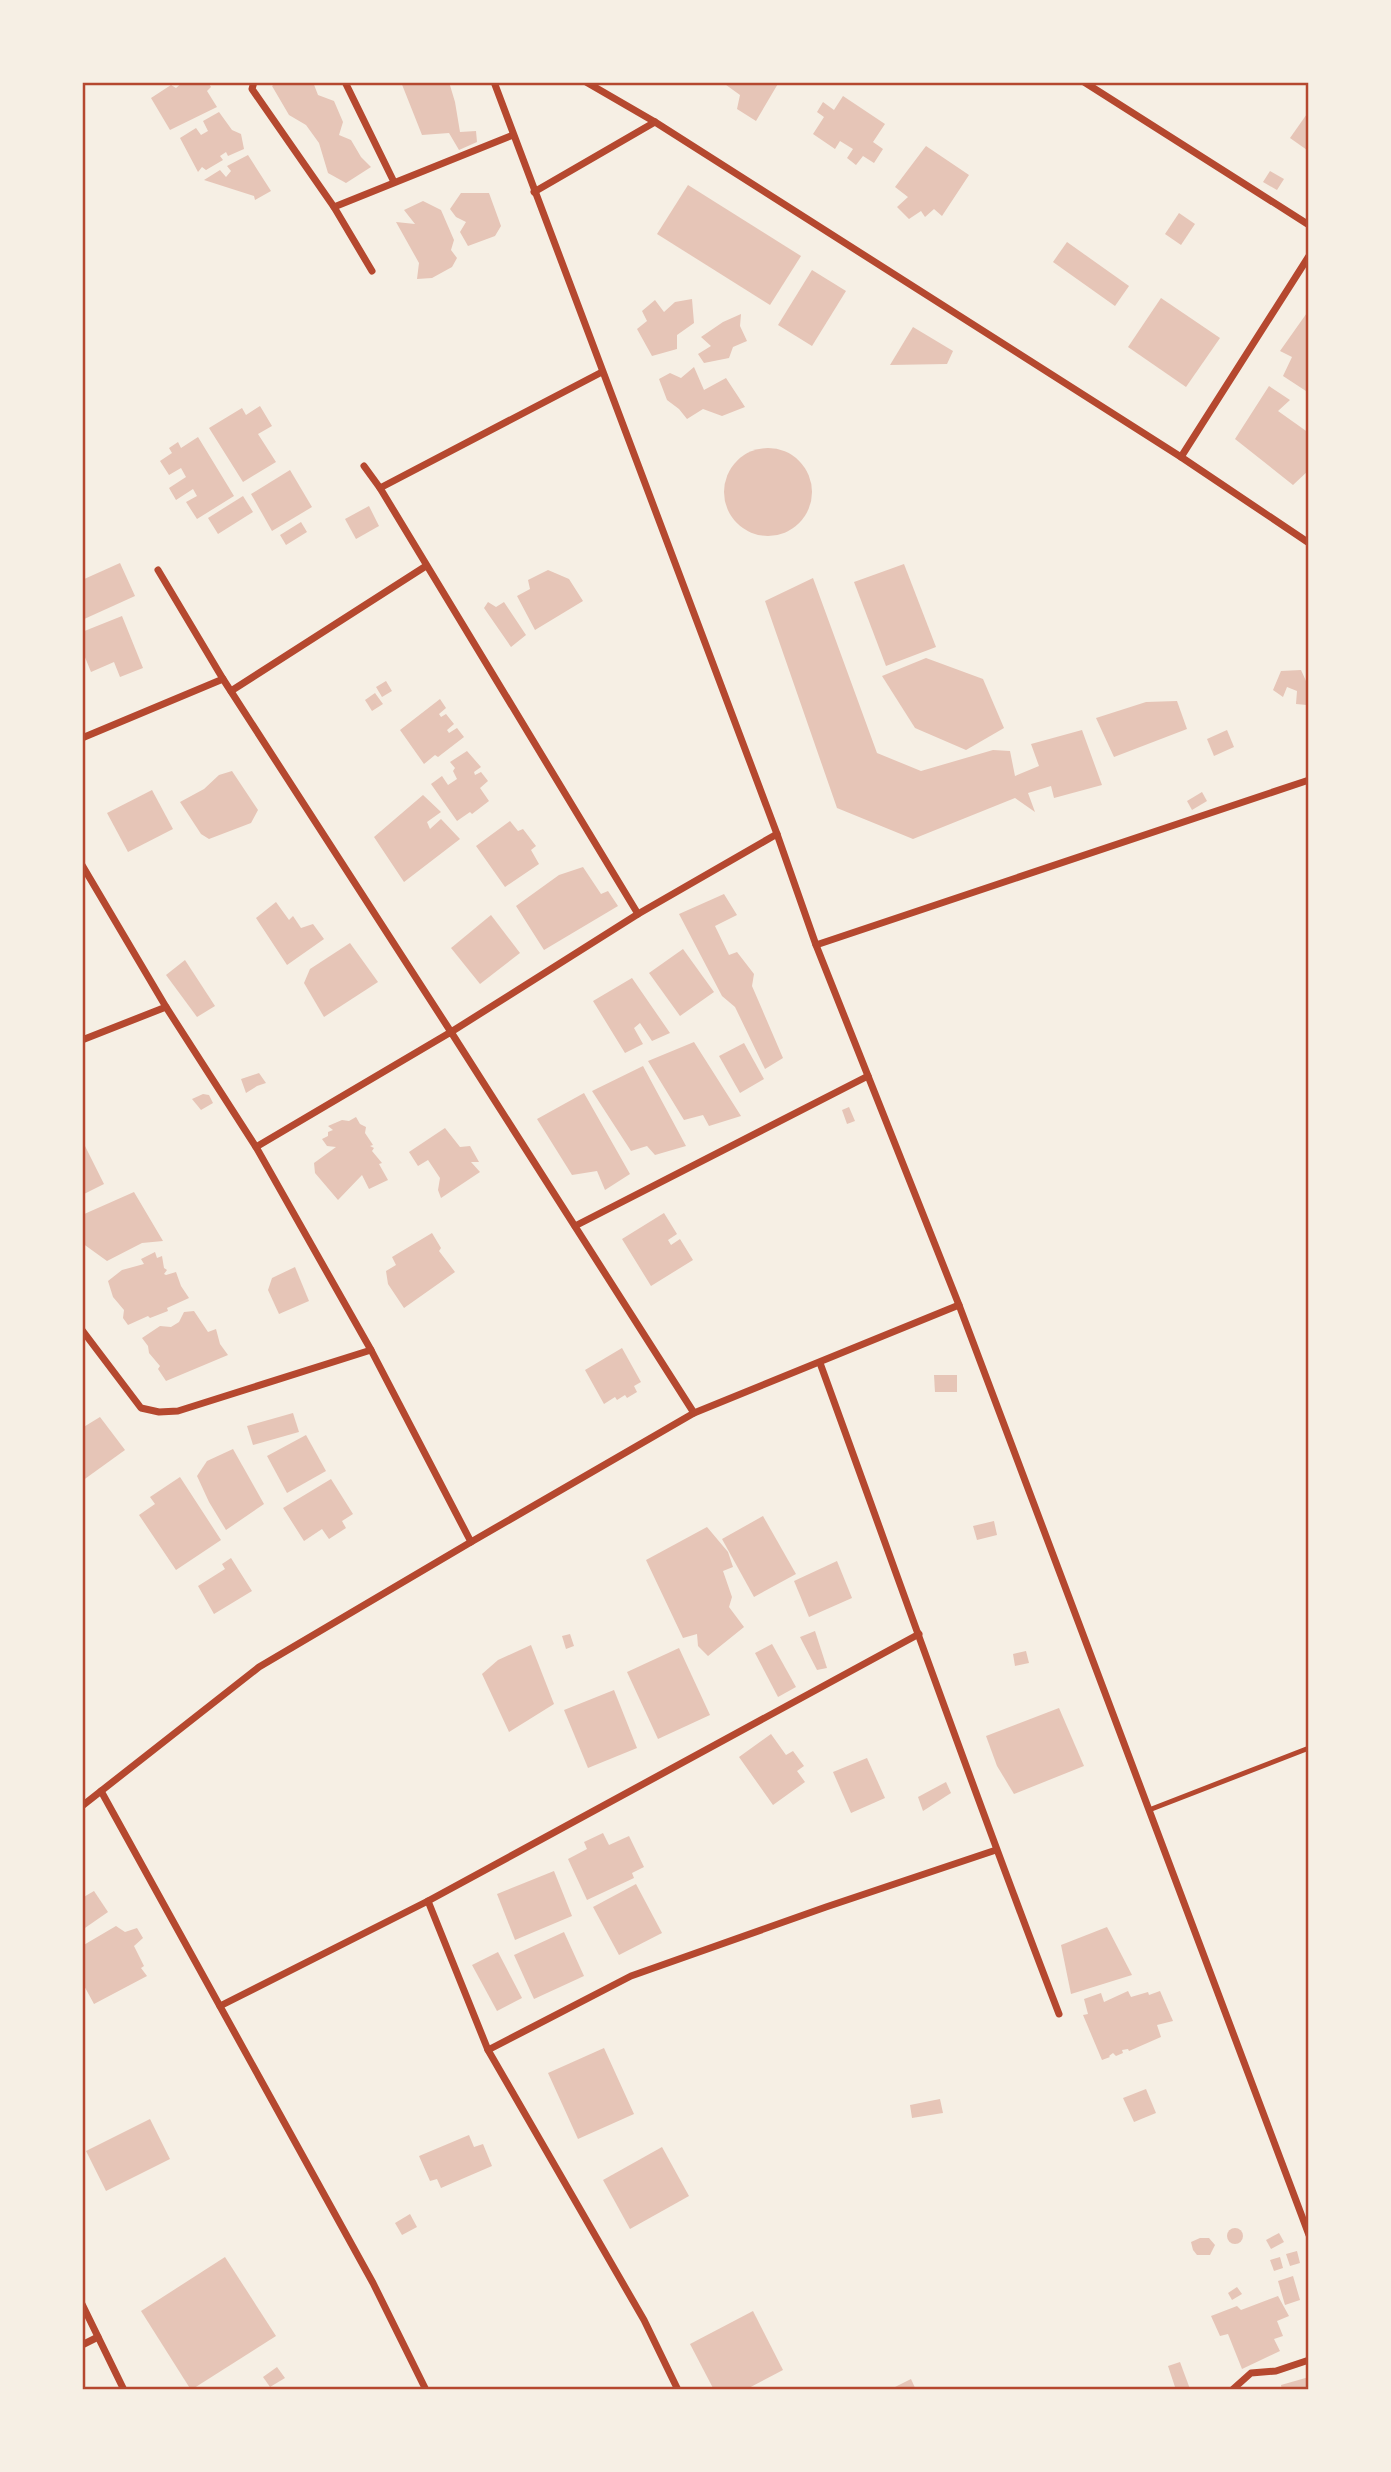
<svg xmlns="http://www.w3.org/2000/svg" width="1391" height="2472" viewBox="0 0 1391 2472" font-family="Cabin,sans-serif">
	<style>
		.building { fill: #e6c5b7 }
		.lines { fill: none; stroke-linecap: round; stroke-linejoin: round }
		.service { stroke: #b5482f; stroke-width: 5 }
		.minor { stroke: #b5482f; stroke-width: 7 }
		.neatline { fill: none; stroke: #b5482f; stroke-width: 2.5 }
	</style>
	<rect width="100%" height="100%" fill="#f6efe4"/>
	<g class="building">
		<polygon points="183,82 208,82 211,87 207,91 217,107 170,130 151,98 171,85 176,88"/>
		<polygon points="277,82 313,82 318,95 334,101 343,122 339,135 351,140 361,157 371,167 346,183 328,173 319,143 306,125 289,115 272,86"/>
		<polygon points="401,82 449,82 455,102 460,132 476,131 477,142 459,150 449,133 422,135"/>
		<polygon points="722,82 779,82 756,121 737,109 740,95"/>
		<polygon points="843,96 885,124 873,142 883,149 874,163 863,156 856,165 847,158 853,149 840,141 835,149 813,134 824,117 817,112 823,102 834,110"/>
		<polygon points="1309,111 1309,148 1307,150 1290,138"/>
		<polygon points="219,112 232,130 241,134 244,149 228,156 226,152 220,156 223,160 206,170 202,167 198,172 180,138 196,128 201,135 208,131 203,121"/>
		<polygon points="926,146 969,175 942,216 934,209 925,217 921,211 909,219 897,207 908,197 895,187"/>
		<polygon points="248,155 271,191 255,200 254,196 204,180 220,170 226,177 231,171 227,166"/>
		<polygon points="1270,171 1284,179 1277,190 1263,182"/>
		<polygon points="688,185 801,256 770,305 657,234"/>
		<polygon points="461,193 489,193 501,226 495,236 468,246 460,232 466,222 456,217 450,209"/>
		<polygon points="423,201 441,210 454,240 451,250 457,258 452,267 432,278 417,279 419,263 396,222 415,224 404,210"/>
		<polygon points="1179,213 1195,224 1181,245 1165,234"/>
		<polygon points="1067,242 1129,286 1115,306 1053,262"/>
		<polygon points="812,270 846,291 812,346 778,325"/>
		<polygon points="1161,298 1220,338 1186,387 1128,347"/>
		<polygon points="692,299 694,323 677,335 677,349 652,356 637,329 647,321 642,311 655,300 664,312 675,302"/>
		<polygon points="1309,310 1309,393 1283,376 1292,357 1280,351"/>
		<polygon points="741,314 740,326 747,341 733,347 729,358 704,363 698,354 711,346 701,337 723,322"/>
		<polygon points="913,327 953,351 947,364 890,365"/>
		<polygon points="694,367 704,390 726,378 745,407 722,416 703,409 687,419 679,409 667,400 659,379 670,373 681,378"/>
		<polygon points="1269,386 1290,400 1278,411 1309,433 1309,470 1293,485 1235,439"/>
		<polygon points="260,406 272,426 258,434 276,462 243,482 209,428 242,408 246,415"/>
		<polygon points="198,437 234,496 197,519 186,502 197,496 193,489 176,500 169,488 186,477 181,468 169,475 160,461 172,453 169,448 178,442 181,448"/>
		<circle cx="768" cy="492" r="44"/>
		<polygon points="290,470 312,507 272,531 251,494"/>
		<polygon points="243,496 253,512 218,534 208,518"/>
		<polygon points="369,506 379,526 356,539 345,519"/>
		<polygon points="301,522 307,532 286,545 280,535"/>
		<polygon points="120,563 135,596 82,620 82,580"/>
		<polygon points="904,564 936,647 886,666 854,582"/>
		<polygon points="548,570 569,579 583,601 535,630 517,596 530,589 528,580"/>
		<polygon points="813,578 877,753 921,771 993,750 1010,751 1015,776 1039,766 1031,744 1082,730 1102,785 1054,798 1051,786 1028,793 1035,812 1015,798 913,839 837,808 765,601"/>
		<polygon points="488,602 496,607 504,602 526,635 511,647 484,608"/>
		<polygon points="122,616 143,668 120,677 114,662 91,672 82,650 82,632"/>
		<polygon points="926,658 983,679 1004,728 966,750 915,728 882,676"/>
		<polygon points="1301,670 1306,681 1307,705 1296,704 1297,691 1287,687 1283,697 1273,690 1281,671"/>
		<polygon points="386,681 392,691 382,697 376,687"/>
		<polygon points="375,693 383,704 372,711 365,700"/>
		<polygon points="440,699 446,708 439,714 441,717 446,714 454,724 447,730 449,733 457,728 464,737 438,757 435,755 424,764 400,730"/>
		<polygon points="1177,701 1187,729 1114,757 1096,718 1146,702"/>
		<polygon points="1227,730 1234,747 1214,756 1207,739"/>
		<polygon points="467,751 481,767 474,772 475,775 481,772 488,781 480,788 489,801 472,814 470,812 457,821 431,784 442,776 448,785 457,779 453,771 455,768 450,762"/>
		<polygon points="232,771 258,810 251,823 209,839 201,834 180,802 204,789 219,775"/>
		<polygon points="152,790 173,829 128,852 107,813"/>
		<polygon points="1202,792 1207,801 1192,810 1187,801"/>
		<polygon points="423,795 441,812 427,822 430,829 441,819 460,839 404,882 374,837"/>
		<polygon points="510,821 518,831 523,829 536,846 531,850 539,864 505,887 476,846"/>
		<polygon points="583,867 601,894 608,891 618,906 544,950 516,906 559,875"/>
		<polygon points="724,894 737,915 715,926 729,955 737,952 754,974 752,986 783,1058 765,1069 735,1007 722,996 679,914"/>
		<polygon points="276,902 289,920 293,916 301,928 313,924 324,939 287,965 256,918"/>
		<polygon points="491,915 520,953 480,984 451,948"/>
		<polygon points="350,943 378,982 324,1017 304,983 310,969"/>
		<polygon points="683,949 714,992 680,1016 649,973"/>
		<polygon points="185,960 215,1006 197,1017 166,975"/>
		<polygon points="632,978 670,1033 652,1041 640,1023 634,1028 643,1044 625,1053 593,1001"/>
		<polygon points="694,1042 741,1116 709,1126 703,1115 684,1120 648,1061"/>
		<polygon points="744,1043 764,1079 740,1093 719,1056"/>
		<polygon points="643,1066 686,1146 655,1155 647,1146 631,1151 592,1091"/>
		<polygon points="259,1073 266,1083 257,1086 246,1093 241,1079"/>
		<polygon points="584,1093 630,1174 605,1190 597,1171 572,1175 537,1119"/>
		<polygon points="203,1094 209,1095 213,1103 201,1110 192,1099"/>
		<polygon points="849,1107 855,1121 847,1124 842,1110"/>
		<polygon points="356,1117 360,1124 366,1127 365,1133 373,1145 370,1146 374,1148 372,1151 382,1163 379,1164 388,1180 369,1189 362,1175 338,1200 315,1173 314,1163 336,1147 327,1146 322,1139 328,1136 328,1132 333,1130 328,1126 342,1120 349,1121"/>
		<polygon points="445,1128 460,1147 470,1146 479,1162 471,1162 480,1172 441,1198 438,1190 440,1178 428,1160 418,1166 409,1152"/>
		<polygon points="82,1140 104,1184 82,1195"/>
		<polygon points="134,1192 163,1241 142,1243 107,1261 82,1243 82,1215"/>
		<polygon points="664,1213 677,1234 668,1240 671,1245 680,1239 693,1260 651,1286 622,1239"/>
		<polygon points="432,1233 441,1248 439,1251 455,1272 404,1308 388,1284 386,1271 396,1265 392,1257"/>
		<polygon points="155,1252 157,1258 162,1256 164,1268 167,1270 164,1274 166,1275 176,1272 181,1286 189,1298 167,1308 168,1311 150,1318 148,1316 128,1325 123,1318 124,1310 113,1297 108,1281 122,1270 144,1264 141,1259"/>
		<polygon points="295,1267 309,1301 279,1314 268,1290 272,1278"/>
		<polygon points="194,1311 208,1332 216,1329 220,1344 228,1355 166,1381 158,1369 160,1366 149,1353 148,1346 142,1338 160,1326 171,1327 179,1322 184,1312"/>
		<polygon points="622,1348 641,1382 634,1386 637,1392 627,1398 625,1395 617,1400 615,1397 604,1404 585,1370"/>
		<polygon points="934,1375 957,1375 957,1392 935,1392"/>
		<polygon points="293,1413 299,1432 253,1445 247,1426"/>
		<polygon points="100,1417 125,1450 82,1481 82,1428"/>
		<polygon points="306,1435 326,1471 287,1493 267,1456"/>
		<polygon points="233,1449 264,1504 226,1530 209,1502 197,1476 207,1461"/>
		<polygon points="180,1477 221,1540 176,1570 139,1515 155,1504 150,1497"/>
		<polygon points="331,1479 353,1514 342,1521 346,1528 329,1539 322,1529 304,1541 283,1508"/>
		<polygon points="763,1516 796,1574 754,1597 722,1539"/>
		<polygon points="994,1521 997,1535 977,1540 973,1526"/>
		<polygon points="707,1527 728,1552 733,1567 723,1571 732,1597 729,1607 744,1627 708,1656 698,1646 697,1634 683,1638 646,1560"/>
		<polygon points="231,1558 252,1591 214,1614 198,1586 225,1569 222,1564"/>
		<polygon points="837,1561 852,1598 809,1617 794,1581"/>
		<polygon points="815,1631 827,1668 817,1670 800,1637"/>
		<polygon points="570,1634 574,1646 566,1649 562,1636"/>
		<polygon points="772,1644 796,1687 778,1697 755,1653"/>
		<polygon points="531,1645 554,1704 509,1732 482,1674 498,1660"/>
		<polygon points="679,1648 710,1715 658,1739 627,1672"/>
		<polygon points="1026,1651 1029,1663 1015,1666 1013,1654"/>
		<polygon points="614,1690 637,1748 588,1768 564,1710"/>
		<polygon points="1059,1708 1084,1766 1014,1794 997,1766 986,1736"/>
		<polygon points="771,1734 786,1755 793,1751 804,1766 797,1771 805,1782 773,1805 739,1757"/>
		<polygon points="867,1758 885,1798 851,1813 833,1772"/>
		<polygon points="946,1782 951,1793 923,1811 918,1797"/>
		<polygon points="603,1833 609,1845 629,1836 644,1867 632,1873 634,1878 587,1900 568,1859 587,1849 584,1842"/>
		<polygon points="554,1871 572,1916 515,1940 497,1894"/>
		<polygon points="636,1884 662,1933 619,1955 593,1907"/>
		<polygon points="94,1891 108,1912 82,1930 82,1898"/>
		<polygon points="116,1926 125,1932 137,1928 143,1938 134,1946 144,1966 141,1968 147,1976 94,2004 82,1982 82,1946"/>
		<polygon points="1107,1927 1132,1975 1071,1994 1061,1945"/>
		<polygon points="564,1932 584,1976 534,1999 514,1955"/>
		<polygon points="498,1952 522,1998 497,2011 472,1965"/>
		<polygon points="1128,1991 1131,1997 1148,1992 1149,1995 1160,1991 1173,2021 1157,2025 1161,2037 1129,2051 1128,2049 1122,2050 1123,2053 1116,2056 1113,2053 1109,2056 1110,2057 1102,2060 1083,2015 1088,2014 1084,1999 1101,1993 1104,2002"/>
		<polygon points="604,2048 634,2114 578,2139 548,2073"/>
		<polygon points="1146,2089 1156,2113 1134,2122 1123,2098"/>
		<polygon points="940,2099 943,2113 912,2118 910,2105"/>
		<polygon points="150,2119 170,2159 106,2191 86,2151"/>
		<polygon points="469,2135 474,2147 483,2144 492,2166 441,2188 437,2179 430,2181 419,2156"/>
		<polygon points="662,2147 689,2196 630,2229 603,2180"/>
		<polygon points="410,2214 417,2227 402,2235 395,2223"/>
		<circle cx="1235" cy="2236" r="8"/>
		<polygon points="1279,2233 1284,2242 1271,2249 1266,2240"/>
		<polygon points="1200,2238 1209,2238 1215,2245 1210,2255 1197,2255 1193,2250 1191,2242"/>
		<polygon points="1297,2251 1300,2263 1290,2266 1286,2254"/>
		<polygon points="225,2257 276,2336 191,2390 141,2311"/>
		<polygon points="1280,2257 1283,2268 1274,2271 1270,2260"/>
		<polygon points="1293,2276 1300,2300 1285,2305 1278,2281"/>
		<polygon points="1237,2287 1242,2294 1232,2300 1228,2293"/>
		<polygon points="1278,2296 1289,2316 1277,2321 1283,2336 1274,2339 1280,2351 1242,2369 1228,2334 1220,2336 1211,2316 1237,2306 1241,2310"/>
		<polygon points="753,2311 783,2370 745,2390 714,2390 690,2344"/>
		<polygon points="1180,2362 1190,2389 1188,2390 1176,2390 1168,2366"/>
		<polygon points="277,2367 285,2378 270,2387 263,2377"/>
		<polygon points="1309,2377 1309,2390 1282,2390 1281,2385"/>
		<polygon points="911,2379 916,2390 889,2390"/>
	</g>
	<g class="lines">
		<polyline class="service" points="1149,1810 1309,1748"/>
		<g class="minor">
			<polyline points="254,82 252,89 334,207 513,135"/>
			<polyline points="345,82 394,182"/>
			<polyline points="494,82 777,834 816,945 959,1305 1309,2235"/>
			<polyline points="586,82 655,122 1181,457 1309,543"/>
			<polyline points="1084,82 1309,225"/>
			<polyline points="534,192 655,122"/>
			<polyline points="334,207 372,271"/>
			<polyline points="1181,457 1309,256"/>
			<polyline points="364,466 380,488 638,914"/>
			<polyline points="380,488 602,372"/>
			<polyline points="158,570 223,679 451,1032 638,914 777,834"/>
			<polyline points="231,691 426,566"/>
			<polyline points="82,738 223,679"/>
			<polyline points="82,865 166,1007 256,1147 371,1350 471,1542 694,1413"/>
			<polyline points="816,945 1309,780"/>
			<polyline points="82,1040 166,1007"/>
			<polyline points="256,1147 451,1032 694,1413 959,1305"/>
			<polyline points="575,1226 868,1076"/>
			<polyline points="82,1330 141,1408 159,1412 178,1411 371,1350"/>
			<path d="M820,1363C899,1580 976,1799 1059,2014"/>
			<polyline points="101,1791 373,2283 426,2390"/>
			<polyline points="82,1806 259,1667 471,1542"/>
			<polyline points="428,1901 488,2050 644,2320 678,2390"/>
			<polyline points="220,2006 428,1901 919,1634"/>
			<polyline points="488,2050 631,1976 826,1907 996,1850"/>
			<polyline points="82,2304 124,2390"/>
			<polyline points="82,2345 98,2337"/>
			<polyline points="1232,2390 1251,2373 1276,2371 1309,2360"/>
		</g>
	</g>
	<rect width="1391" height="2472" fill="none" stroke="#f6efe4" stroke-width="168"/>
	<rect x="84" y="84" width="1223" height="2304" class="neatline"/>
</svg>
